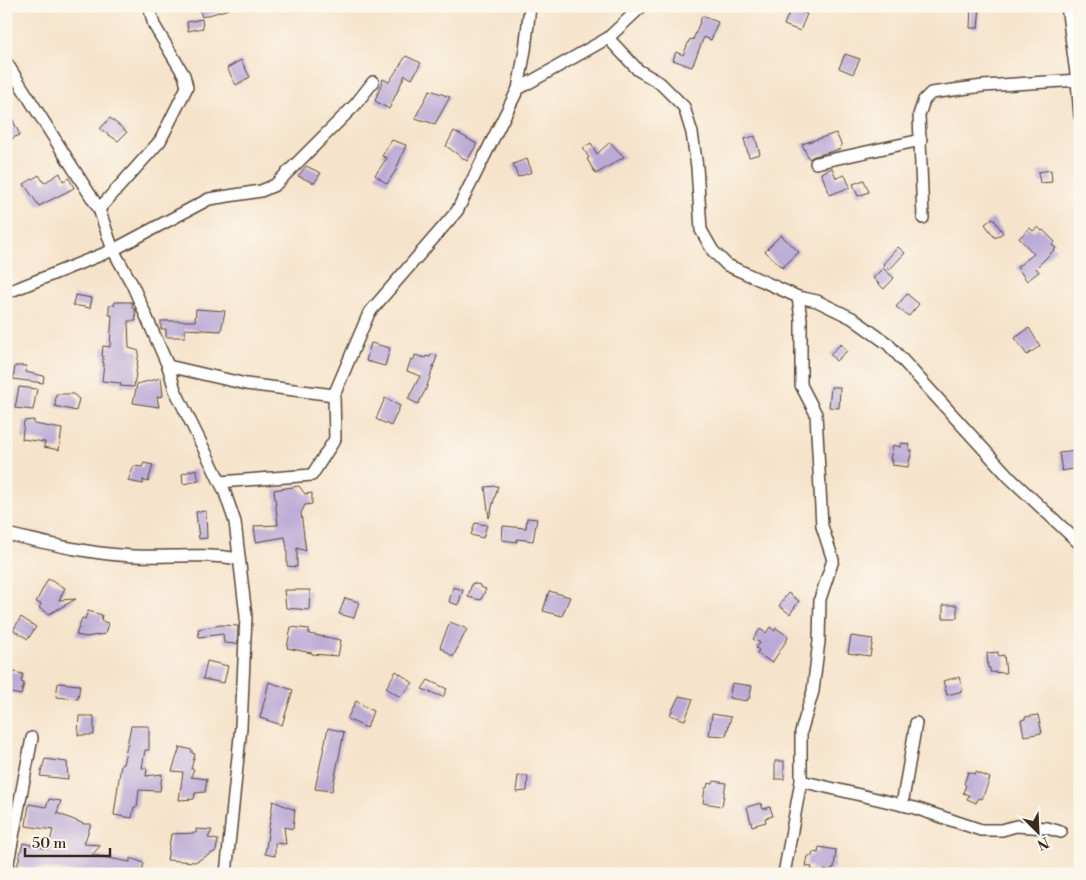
<svg xmlns="http://www.w3.org/2000/svg" width="1086" height="880" viewBox="0 0 1086 880" font-family="'Libre Bodoni',serif">
	<style>
		.building { fill: #bbaad6 }
		.lines { fill: none; stroke-linecap: round; stroke-linejoin: round }
		.minor-casing { stroke: #574638; stroke-width: 14 }
		.minor { stroke: #fff; stroke-width: 11 }
	</style>
	<rect width="100%" height="100%" fill="#fbf7ec"/>
	<filter id="ink" filterUnits="userSpaceOnUse"><feTurbulence type="fractalNoise" baseFrequency=".02" numOctaves="2"/><feDisplacementMap in="SourceGraphic" scale="10" xChannelSelector="R" yChannelSelector="G"/><feConvolveMatrix kernelMatrix="1 2 1 2 8 2 1 2 1" color-interpolation-filters="sRGB"/></filter>
	<filter id="wash" filterUnits="userSpaceOnUse"><feTurbulence type="fractalNoise" baseFrequency=".0096" numOctaves="4" result="noise"/><feDisplacementMap in="SourceGraphic" scale="20" xChannelSelector="R" yChannelSelector="G"/><feGaussianBlur stdDeviation="1.12" result="paint"/><feColorMatrix in="noise" values="0 0 0 0 0 0 0 0 0 0 0 0 0 0 0 0 0 1.4 0 .05"/><feComposite in="paint" operator="in"/></filter>
	<g filter="url(#wash)">
		<rect width="100%" height="100%" fill="#f6e3cb"/>
		<g id="blocks">
			<g class="building">
				<polygon points="198,6 229,6 229,9 202,17"/>
				<polygon points="971,6 980,6 978,28 970,28"/>
				<polygon points="791,8 807,14 800,31 784,25"/>
				<polygon points="702,16 718,22 711,40 704,37 692,67 673,60 676,52 683,55 690,39 693,40"/>
				<polygon points="202,19 203,28 188,31 187,22"/>
				<polygon points="845,54 860,59 853,74 839,68"/>
				<polygon points="406,56 421,63 412,79 405,75 389,109 375,101 383,79 389,82"/>
				<polygon points="241,60 250,77 236,85 227,68"/>
				<polygon points="430,90 450,97 435,124 415,118"/>
				<polygon points="6,106 20,135 6,141"/>
				<polygon points="110,118 127,132 118,141 100,129"/>
				<polygon points="454,131 477,144 467,161 446,146"/>
				<polygon points="836,133 842,146 840,146 841,149 814,156 809,159 802,144"/>
				<polygon points="755,136 760,154 749,157 744,139"/>
				<polygon points="392,140 406,145 396,170 387,184 375,175 387,158 382,156"/>
				<polygon points="610,142 624,157 596,174 587,159 589,158 583,148 591,143 597,154"/>
				<polygon points="527,159 532,172 518,177 513,164"/>
				<polygon points="306,166 321,173 314,183 298,176"/>
				<polygon points="832,168 836,178 845,175 850,187 830,195 821,173"/>
				<polygon points="1051,170 1052,182 1040,183 1038,172"/>
				<polygon points="60,173 63,181 69,178 74,188 39,206 24,184 39,175 44,183"/>
				<polygon points="864,180 869,192 858,196 853,184"/>
				<polygon points="993,218 1003,233 995,238 985,224"/>
				<polygon points="1038,227 1042,231 1043,230 1055,242 1052,245 1056,248 1036,268 1039,272 1027,281 1017,267 1034,254 1019,238 1030,228 1033,231"/>
				<polygon points="781,235 799,252 782,268 765,251"/>
				<polygon points="898,247 905,253 889,270 883,264"/>
				<polygon points="883,268 894,278 884,289 873,278"/>
				<polygon points="907,294 919,304 909,316 896,307"/>
				<polygon points="75,295 92,298 90,308 73,305"/>
				<polygon points="115,302 132,302 132,308 135,309 136,321 128,321 129,348 139,351 134,387 120,386 121,383 102,381 104,363 103,363 103,356 102,356 103,346 110,347 112,315 109,315 109,306 114,305"/>
				<polygon points="196,309 225,311 221,331 185,329 185,337 166,337 166,329 161,329 161,321 195,321"/>
				<polygon points="1029,328 1040,346 1027,355 1015,338"/>
				<polygon points="371,343 390,348 385,366 366,361"/>
				<polygon points="841,344 847,351 836,361 830,354"/>
				<polygon points="432,354 437,356 426,389 418,404 408,399 420,376 407,371 411,359 414,360 415,355 425,358 426,356 430,357"/>
				<polygon points="15,366 27,366 25,372 44,376 43,383 13,379"/>
				<polygon points="161,378 163,396 157,397 159,407 133,403 137,384"/>
				<polygon points="19,387 37,389 33,410 15,408"/>
				<polygon points="831,387 840,387 839,408 829,407"/>
				<polygon points="56,394 73,394 79,399 76,411 55,406"/>
				<polygon points="385,398 400,406 391,426 376,419"/>
				<polygon points="34,420 34,424 62,429 59,450 44,447 45,442 22,439 24,421"/>
				<polygon points="902,443 910,444 909,450 912,450 908,467 892,465 893,460 890,460 893,445 901,447"/>
				<polygon points="1077,451 1080,458 1079,468 1062,471 1059,453"/>
				<polygon points="144,463 153,465 148,482 143,480 143,484 128,481 134,466 142,467"/>
				<polygon points="196,469 199,481 183,484 182,474"/>
				<polygon points="299,486 305,494 312,493 312,504 305,505 301,513 306,551 297,548 297,567 287,566 287,549 285,537 256,542 254,526 278,525 274,490"/>
				<polygon points="498,486 489,518 485,487"/>
				<polygon points="206,511 207,538 199,539 196,512"/>
				<polygon points="527,518 537,519 533,541 517,539 517,542 502,540 503,526 526,528"/>
				<polygon points="475,523 487,525 483,538 471,535"/>
				<polygon points="48,579 65,588 59,600 76,599 49,614 39,608 41,604 36,602"/>
				<polygon points="472,583 480,585 480,587 486,589 481,600 468,597"/>
				<polygon points="453,587 463,590 458,605 449,602"/>
				<polygon points="284,590 310,590 309,610 286,608"/>
				<polygon points="549,591 570,597 562,616 543,611"/>
				<polygon points="788,593 799,601 790,614 779,606"/>
				<polygon points="345,598 359,602 354,618 339,614"/>
				<rect x="943" y="605" width="14" height="13"/>
				<polygon points="88,611 102,615 101,621 108,623 105,634 86,637 76,635 82,618 85,619"/>
				<polygon points="21,617 36,627 28,639 13,630"/>
				<polygon points="450,622 467,629 453,657 440,647"/>
				<polygon points="221,625 238,626 237,644 224,643 223,634 199,637 198,629"/>
				<polygon points="291,627 309,629 309,634 341,640 338,656 312,654 312,653 287,648"/>
				<polygon points="770,627 775,631 776,628 788,636 788,638 772,663 757,653 759,650 756,648 760,643 753,639 760,629 766,633"/>
				<polygon points="851,636 873,639 870,656 848,653"/>
				<polygon points="998,652 998,656 1004,655 1006,673 990,672 990,668 988,668 987,653"/>
				<polygon points="207,661 228,666 224,683 203,679"/>
				<polygon points="6,670 23,674 21,682 24,683 21,695 6,692"/>
				<polygon points="396,671 413,683 400,697 386,688"/>
				<polygon points="959,677 963,691 947,695 943,681"/>
				<polygon points="428,680 447,689 443,697 422,689"/>
				<polygon points="269,682 293,690 282,725 260,718"/>
				<polygon points="58,683 80,685 78,699 56,697"/>
				<polygon points="732,683 752,686 749,699 747,699 747,701 729,698"/>
				<polygon points="679,696 693,699 685,720 670,715"/>
				<polygon points="356,701 373,711 367,728 347,719"/>
				<polygon points="712,714 731,717 726,736 709,735"/>
				<polygon points="1038,715 1042,733 1024,736 1021,720 1025,719 1025,717"/>
				<polygon points="79,716 94,716 94,735 78,735"/>
				<polygon points="131,726 149,726 149,750 145,750 142,768 147,768 146,776 162,774 160,791 139,790 137,807 134,807 132,818 114,815 121,764 123,765"/>
				<polygon points="328,728 344,732 332,791 315,789"/>
				<polygon points="180,747 192,750 192,753 195,754 191,769 194,769 191,777 207,779 205,792 195,793 194,799 179,800 183,772 172,771"/>
				<polygon points="45,759 67,762 68,779 40,776"/>
				<rect x="775" y="761" width="9" height="18"/>
				<polygon points="968,772 975,774 976,772 990,778 982,799 978,798 976,803 967,799 969,795 963,793 966,785 964,784"/>
				<polygon points="518,776 528,776 527,791 516,792"/>
				<polygon points="714,781 726,783 722,806 703,803 705,788 707,788 708,783 713,784"/>
				<polygon points="49,799 61,801 57,813 84,824 91,824 84,844 101,845 92,855 130,862 130,858 144,863 141,874 85,874 35,867 34,869 17,867 23,843 48,849 53,830 26,826 29,804 46,807"/>
				<polygon points="273,801 295,810 293,829 284,827 286,844 275,843 275,856 265,854"/>
				<polygon points="761,803 763,809 770,807 773,816 765,818 766,822 752,826 747,807"/>
				<polygon points="196,829 212,830 208,838 218,840 216,851 195,862 167,860 171,834 196,833"/>
				<polygon points="819,847 836,850 834,868 832,868 831,871 824,870 824,872 811,870 812,867 806,866 808,856 812,856 813,852 818,853"/>
			</g>
		</g>
	</g>
	<g filter="url(#ink)">
		<use href="#blocks" fill-opacity="0" stroke="#574638" stroke-width="1"/>
		<g class="lines">
			<defs>
				<g id="minor">
					<polyline points="1067,6 1077,81 1080,116"/>
					<polyline points="608,38 638,70 660,83 684,107 692,133 697,167 701,230 713,251 727,265 798,297 817,301 852,318 888,344 1010,478 1080,544"/>
					<polyline points="6,62 99,209 113,250 132,284 168,366 175,390 224,490 235,522 246,616 241,727 226,874"/>
					<polyline points="518,89 608,38 642,6"/>
					<polyline points="816,163 921,140"/>
					<polyline points="99,209 160,141 187,87 184,75 154,25 149,6"/>
					<polyline points="923,218 919,115 924,100 931,93 983,86 1080,80"/>
					<polyline points="6,293 113,250 209,199 261,191 275,185 355,105 373,82"/>
					<polyline points="168,366 246,384 334,395"/>
					<polyline points="220,482 312,475 335,439 334,395 369,313 457,211 518,89 525,50 530,6"/>
					<path d="M6,534C43,542 81,552 119,555C159,559 199,552 238,559"/>
					<polyline points="801,781 915,808 981,830 1002,830 1016,826 1047,828 1061,832"/>
					<polyline points="902,805 916,723"/>
					<polyline points="6,873 32,738"/>
					<polyline points="784,874 801,781 801,732 813,691 819,641 820,599 833,560 822,526 816,414 801,385 801,319 798,297"/>
				</g>
			</defs>
			<use href="#minor" class="minor-casing"/>
			<use href="#minor" class="minor"/>
		</g>
	</g>
	<rect width="1086" height="880" fill="none" stroke="#fbf7ec" stroke-width="25"/>
	<g transform="translate(1038 832) rotate(156)" stroke="#fbf7ec" stroke-width="4" paint-order="stroke">
	<path d="M0-4L9 19L0 12L-9 19Z" fill="#3b2a1e"/>
	<text y="-8" font-size="14" font-weight="bold" text-anchor="middle" fill="#3b2a1e">N</text>
	</g>
	<path d="M25 848v8h85v-8" fill="none" stroke="#3b2a1e" stroke-width="2.5"/>
	<text x="32" y="848" font-size="15" fill="#3b2a1e" stroke="#fbf7ec" stroke-width="4" paint-order="stroke">50 m</text>
</svg>
